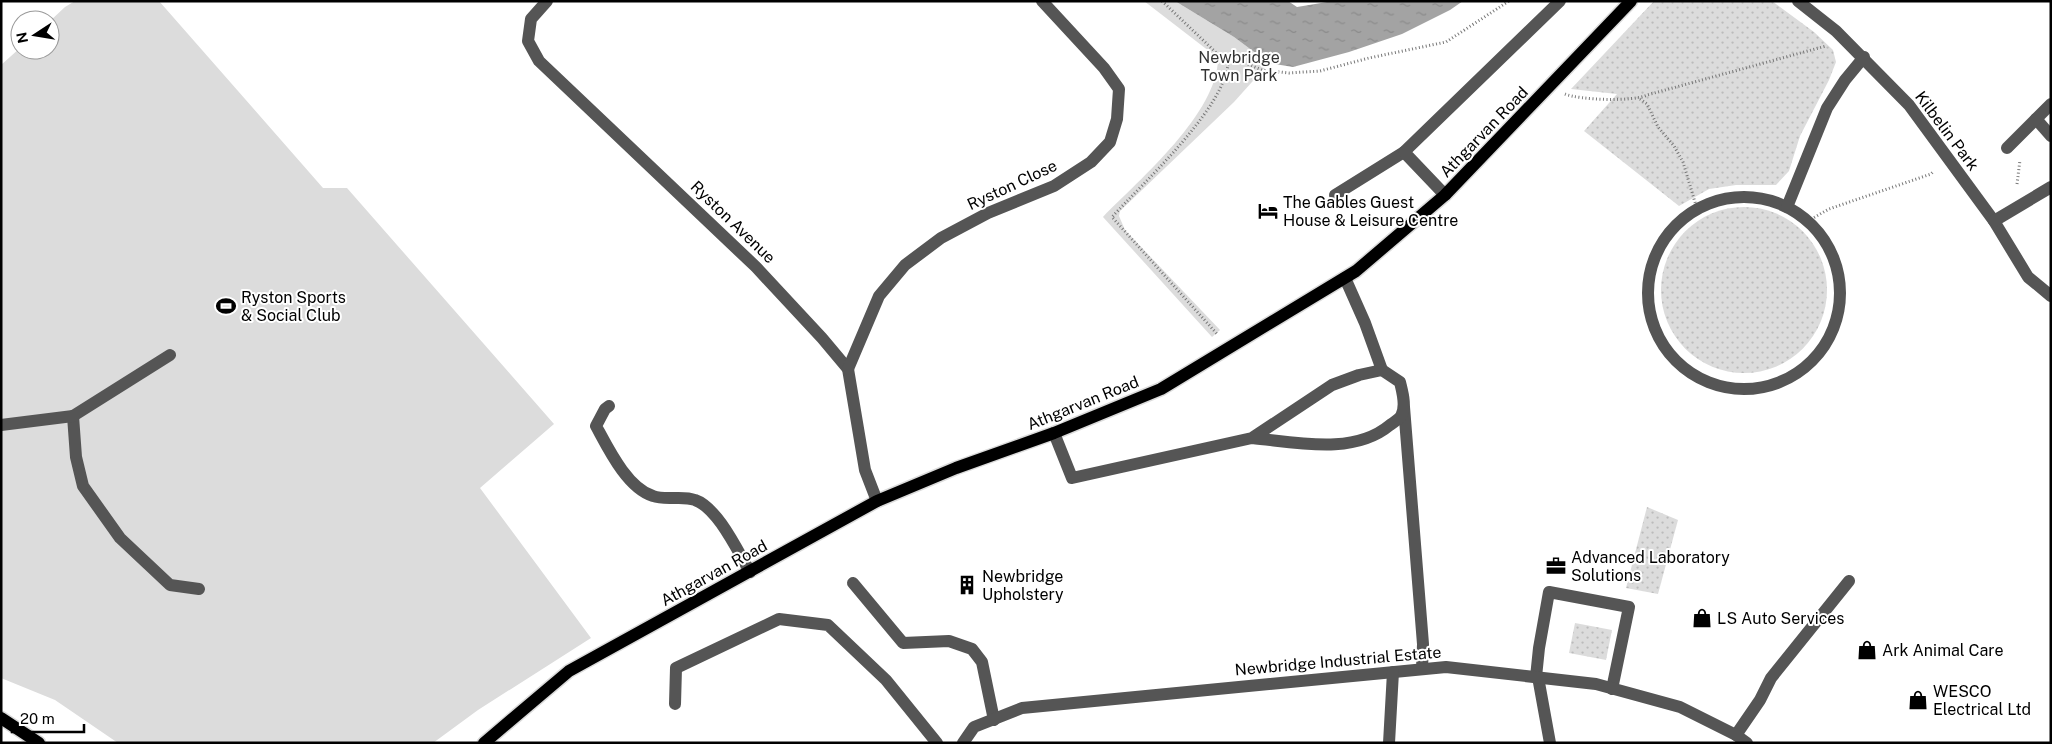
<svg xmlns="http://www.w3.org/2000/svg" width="2052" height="744" viewBox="0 0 2052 744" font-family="'Public Sans',sans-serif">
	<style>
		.grass { fill: url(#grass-dots) }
		.park { fill: #dcdcdc }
		.water { fill: url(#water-ripples) }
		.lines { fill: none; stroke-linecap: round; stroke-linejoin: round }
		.major-casing { stroke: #dbdbdb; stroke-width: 15 }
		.path { stroke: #777; stroke-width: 3; stroke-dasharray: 1 2.5; stroke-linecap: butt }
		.minor { stroke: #555; stroke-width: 12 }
		.major { stroke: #000; stroke-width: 12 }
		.labels { text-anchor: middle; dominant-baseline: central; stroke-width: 4; stroke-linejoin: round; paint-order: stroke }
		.park-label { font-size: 16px; fill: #333; stroke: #fff }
		.street-label { font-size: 16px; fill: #000; stroke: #fff }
		.poi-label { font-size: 16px; fill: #000; stroke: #fff; text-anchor: start }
	</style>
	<defs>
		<pattern id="grass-dots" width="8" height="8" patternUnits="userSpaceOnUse" patternTransform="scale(1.25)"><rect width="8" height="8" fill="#dcdcdc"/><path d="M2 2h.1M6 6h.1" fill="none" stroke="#bbb" stroke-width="1.8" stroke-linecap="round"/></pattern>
		<pattern id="water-ripples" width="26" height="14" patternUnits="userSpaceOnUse" patternTransform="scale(1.25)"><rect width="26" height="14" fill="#a3a3a3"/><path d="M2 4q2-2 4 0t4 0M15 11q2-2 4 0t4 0" fill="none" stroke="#8b8b8b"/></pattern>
	</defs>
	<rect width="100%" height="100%" fill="#fff"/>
	<g class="grass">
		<polygon points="1654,1 1772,1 1814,32 1833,50 1836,62 1829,80 1800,136 1789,171 1776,185 1736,185 1709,189 1679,206 1584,131 1617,94 1571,89"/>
		<circle cx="1744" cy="290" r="83"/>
		<polygon points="1647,507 1678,520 1658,594 1626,588"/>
		<polygon points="1575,623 1612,630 1606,660 1569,653"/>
	</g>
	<g class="park">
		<polygon points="75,1 159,1 323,188 347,188 554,424 480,488 591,638 478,710 433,743 118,743 55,700 1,678 1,65 20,48 20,50 50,50 50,21 65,7"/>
		<path d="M1144,1H1175L1234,37L1269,63L1234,102L1120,211L1119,216L1125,230L1220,330L1212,337L1103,217C1140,179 1218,113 1218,58Z"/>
	</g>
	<polygon class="water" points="1175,1 1288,1 1297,7 1333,1 1463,1 1450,10 1402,34 1349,52 1293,67 1269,63 1234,37"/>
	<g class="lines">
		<defs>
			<g id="major">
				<polyline points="1,718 39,743"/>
				<polyline points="484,743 569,671 877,501 956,468 1054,433 1161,389 1356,271 1445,195 1631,1"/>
			</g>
		</defs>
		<use href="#major" class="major-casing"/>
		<g class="path">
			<path d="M1162,1L1228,64C1223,110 1144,182 1112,217L1218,335"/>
			<polyline points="1228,64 1240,61 1262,70 1289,73 1320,71 1369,58 1446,42 1509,1"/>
			<path d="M1565,94C1579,100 1634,102 1647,95L1826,46"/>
			<polyline points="1640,99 1647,104 1658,127 1674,146 1683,162 1697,209"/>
			<polyline points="2017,184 2020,160"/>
			<polyline points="1808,221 1829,209 1931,174 1934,171"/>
		</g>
		<g class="minor">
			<polyline points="547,1 531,19 528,41 539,61 756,267 822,338 848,369 865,470 877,501"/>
			<polyline points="1798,1 1836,31 1909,105 1994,221 2028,277 2051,296"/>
			<polyline points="2036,119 2051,136"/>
			<polyline points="2007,148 2051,104"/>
			<polyline points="1335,195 1404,152"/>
			<polyline points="1445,195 1404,152 1560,1"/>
			<circle cx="1744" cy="293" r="96"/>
			<polyline points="1787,207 1827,108 1845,80 1864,57"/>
			<polyline points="1994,221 2051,187"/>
			<polyline points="1345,278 1365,323 1382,370"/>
			<polyline points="848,369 879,296 905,265 941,238 988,213 1054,186 1091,162 1110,142 1117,119 1119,89 1104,68 1042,1"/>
			<path d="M609,406L605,409L596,426C608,448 627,488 653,496C666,501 682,495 695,500C718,508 738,552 750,572"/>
			<polyline points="1404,407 1423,644 1422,669"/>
			<polyline points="73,416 76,457 83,486 120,538 170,585 199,589"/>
			<polyline points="1,425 73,416 170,355"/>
			<path d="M1054,433L1072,478L1252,438L1332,385L1359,375L1382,370L1400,382C1402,391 1407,406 1401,416C1399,419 1393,423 1390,425C1353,456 1295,442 1252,438"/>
			<polyline points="853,583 903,643 949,641 972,649 982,662 994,720"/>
			<polyline points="1536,677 1539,648 1549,592 1629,607 1612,689"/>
			<polyline points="1538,677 1550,743"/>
			<polyline points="675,704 676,668 779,619 828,625 886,680 937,743"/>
			<polyline points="1736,735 1760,700 1771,678 1849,581"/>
			<polyline points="963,743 974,727 1022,708 1446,667 1596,684 1680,707 1736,735 1747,743"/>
			<polyline points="1389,743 1393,672"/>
		</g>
		<use href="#major" class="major"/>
	</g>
	<defs>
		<symbol id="hotel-bare" viewBox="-9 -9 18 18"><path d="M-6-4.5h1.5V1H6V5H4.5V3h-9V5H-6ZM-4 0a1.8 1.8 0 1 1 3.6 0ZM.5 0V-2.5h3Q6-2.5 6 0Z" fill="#000" stroke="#fff" stroke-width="2.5" paint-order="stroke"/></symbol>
		<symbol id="stadium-bare" viewBox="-9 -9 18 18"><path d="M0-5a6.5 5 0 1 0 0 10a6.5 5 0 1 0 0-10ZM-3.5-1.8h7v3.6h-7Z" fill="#000" stroke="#fff" stroke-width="2.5" paint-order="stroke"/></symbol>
		<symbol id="office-bare" viewBox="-9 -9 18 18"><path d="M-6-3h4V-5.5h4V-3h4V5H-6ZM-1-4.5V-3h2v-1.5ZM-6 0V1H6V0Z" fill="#000" stroke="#fff" stroke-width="2.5" paint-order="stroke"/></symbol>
		<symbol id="building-bare" viewBox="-9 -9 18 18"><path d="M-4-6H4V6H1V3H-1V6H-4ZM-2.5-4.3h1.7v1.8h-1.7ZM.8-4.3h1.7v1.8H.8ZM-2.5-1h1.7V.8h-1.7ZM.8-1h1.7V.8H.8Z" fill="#000" stroke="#fff" stroke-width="2.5" paint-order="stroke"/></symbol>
		<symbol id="shop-bare" viewBox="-9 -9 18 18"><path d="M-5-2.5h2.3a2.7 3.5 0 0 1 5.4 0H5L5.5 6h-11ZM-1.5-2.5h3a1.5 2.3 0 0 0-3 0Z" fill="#000" stroke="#fff" stroke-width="2.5" paint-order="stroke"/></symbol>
	</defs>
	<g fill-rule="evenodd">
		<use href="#hotel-bare" x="1254" y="197" width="28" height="28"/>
		<use href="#stadium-bare" x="212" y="292" width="28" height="28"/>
		<use href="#office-bare" x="1542" y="552" width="28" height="28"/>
		<use href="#building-bare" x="953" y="571" width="28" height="28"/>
		<use href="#shop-bare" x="1688" y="604" width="28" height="28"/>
		<use href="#shop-bare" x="1853" y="636" width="28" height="28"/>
		<use href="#shop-bare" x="1904" y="686" width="28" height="28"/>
	</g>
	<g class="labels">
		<g class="park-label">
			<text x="1239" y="57">Newbridge<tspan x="1239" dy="18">Town Park</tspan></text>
		</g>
		<g class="street-label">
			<text transform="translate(1947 131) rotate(53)">Kilbelin Park</text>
			<text transform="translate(1484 132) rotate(-46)">Athgarvan Road</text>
			<text transform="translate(1012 185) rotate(-25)">Ryston Close</text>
			<text transform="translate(733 222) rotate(44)">Ryston Avenue</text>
			<text transform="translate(1083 403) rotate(-22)">Athgarvan Road</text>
			<text transform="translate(714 573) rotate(-29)">Athgarvan Road</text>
			<text transform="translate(1338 661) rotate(-5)">Newbridge Industrial Estate</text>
		</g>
		<g class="poi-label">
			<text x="1283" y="202">The Gables Guest<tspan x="1283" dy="18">House &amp; Leisure Centre</tspan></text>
			<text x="241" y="297">Ryston Sports<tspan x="241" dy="18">&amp; Social Club</tspan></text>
			<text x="1571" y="557">Advanced Laboratory<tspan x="1571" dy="18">Solutions</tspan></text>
			<text x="982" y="576">Newbridge<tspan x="982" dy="18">Upholstery</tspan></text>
			<text x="1717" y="618">LS Auto Services</text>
			<text x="1882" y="650">Ark Animal Care</text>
			<text x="1933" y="691">WESCO<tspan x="1933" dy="18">Electrical Ltd</tspan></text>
		</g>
	</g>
	<rect width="2052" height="744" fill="none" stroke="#000000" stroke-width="5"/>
	<g transform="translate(35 35) rotate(258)"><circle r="24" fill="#ffffff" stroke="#999999"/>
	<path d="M0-4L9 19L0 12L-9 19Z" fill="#000000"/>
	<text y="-8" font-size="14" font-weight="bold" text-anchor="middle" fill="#000000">N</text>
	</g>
	<path d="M12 724v8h72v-8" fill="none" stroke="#000000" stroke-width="2.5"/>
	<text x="20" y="724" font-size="15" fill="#000000" stroke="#ffffff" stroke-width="4" paint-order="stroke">20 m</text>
</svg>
